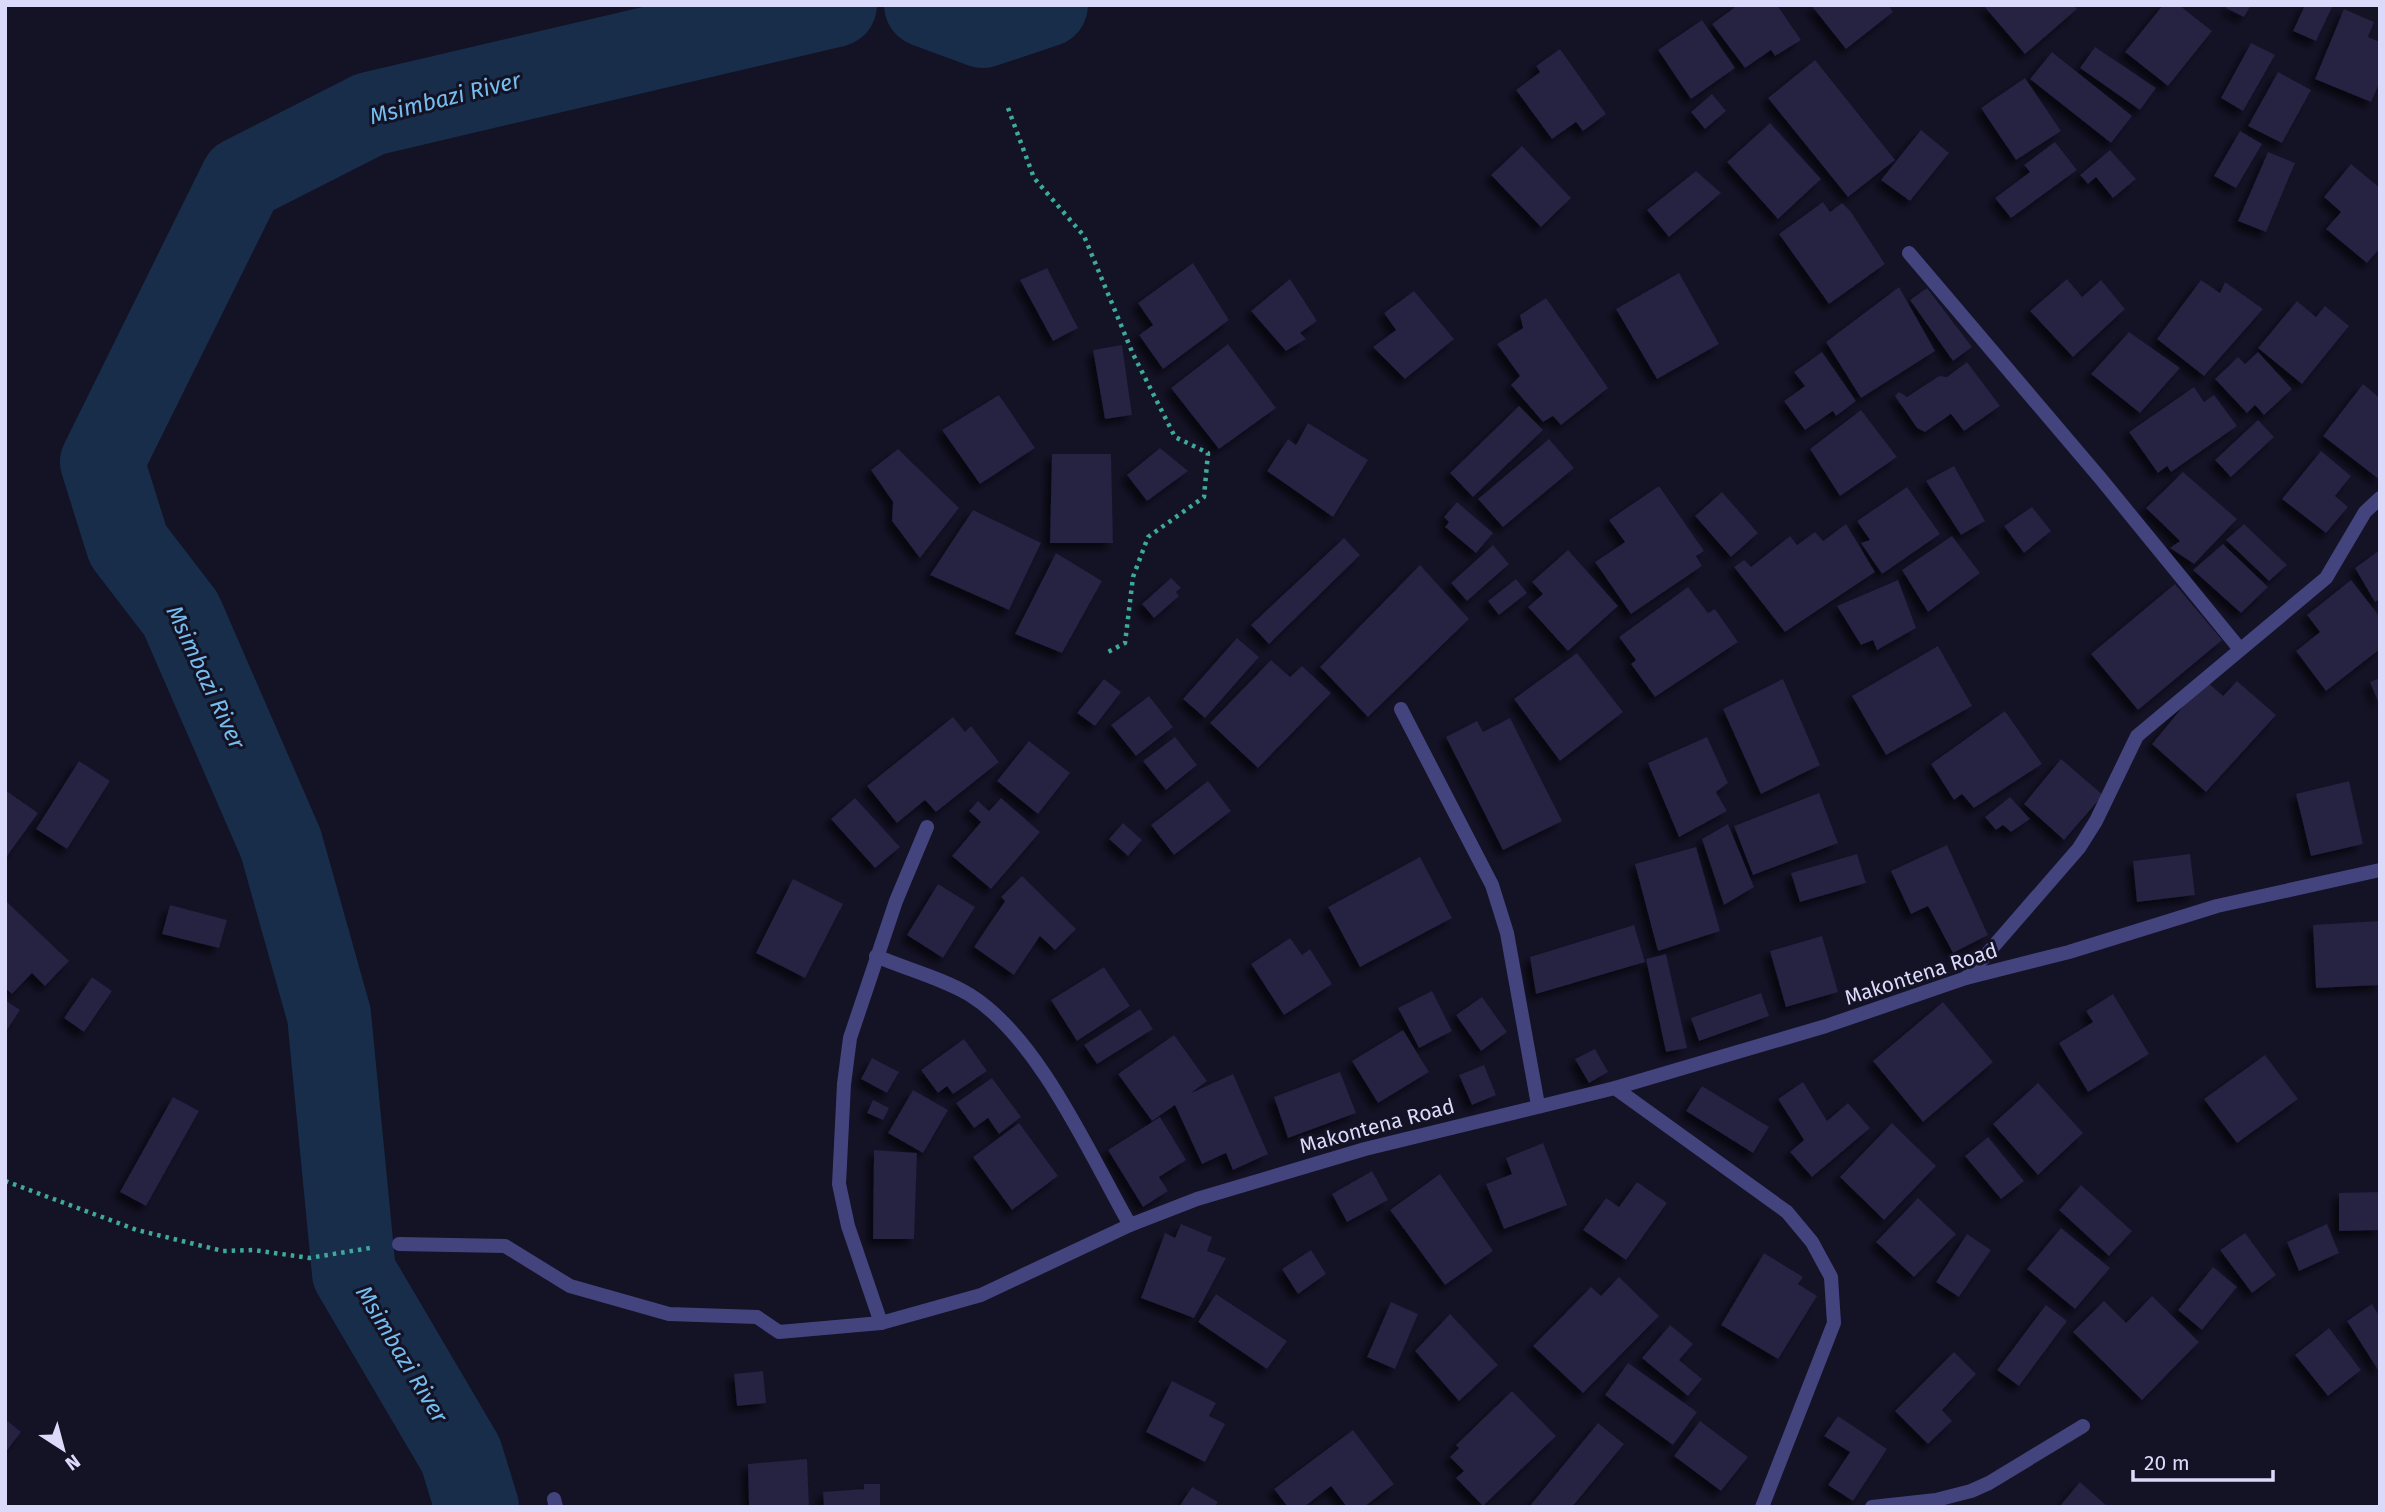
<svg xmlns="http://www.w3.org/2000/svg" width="2385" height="1512" viewBox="0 0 2385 1512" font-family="'Fira Sans',sans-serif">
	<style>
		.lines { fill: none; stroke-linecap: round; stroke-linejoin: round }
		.river { stroke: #172d4a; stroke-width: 84 }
		.building { fill: #252043; filter: url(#shadow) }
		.path { stroke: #3eaa9e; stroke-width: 4.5; stroke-dasharray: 3.5 5; stroke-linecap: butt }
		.minor { stroke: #43447e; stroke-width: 14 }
		.labels { text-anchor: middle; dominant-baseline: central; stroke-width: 6; stroke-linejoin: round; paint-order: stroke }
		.street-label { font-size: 21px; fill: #dcdafb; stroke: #141225 }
		.water-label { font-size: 23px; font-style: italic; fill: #74bdee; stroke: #141225 }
	</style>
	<defs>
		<filter id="shadow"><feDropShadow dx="-6" dy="6" stdDeviation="3.5" flood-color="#0009"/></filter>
	</defs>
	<rect width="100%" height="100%" fill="#141225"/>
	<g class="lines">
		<g class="river">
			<polyline points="926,5 983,26 1046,5"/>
			<polyline points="477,1507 461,1455 354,1273 329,1015 281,844 181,614 128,545 102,462 242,179 370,114 835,5"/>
		</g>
	</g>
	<g class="building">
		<polygon points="1738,5 1777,5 1801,40 1775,56 1771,50 1745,68 1712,24"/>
		<polygon points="1811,5 1888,5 1893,12 1846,49"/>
		<polygon points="1983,5 2073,5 2077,9 2025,54"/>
		<polygon points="2163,5 2179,5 2212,31 2168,86 2125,52"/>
		<polygon points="2227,5 2251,5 2244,17 2226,8"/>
		<polygon points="2305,5 2333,5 2316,41 2293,31"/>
		<polygon points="2344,9 2374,22 2368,37 2380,42 2380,82 2371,102 2315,79"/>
		<polygon points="1702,20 1735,68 1691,99 1658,50"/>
		<polygon points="2251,43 2275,55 2243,111 2221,98"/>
		<polygon points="2095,47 2156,88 2140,110 2080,68"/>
		<polygon points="1560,49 1606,114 1583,131 1576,122 1552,139 1516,90 1540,72 1536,66"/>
		<polygon points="2052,52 2132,116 2111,143 2030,79"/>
		<polygon points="1815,60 1895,160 1848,197 1768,98"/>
		<polygon points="2278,72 2311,90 2282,143 2248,126"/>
		<polygon points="2025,78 2061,131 2016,160 1981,108"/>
		<polygon points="1712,94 1726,111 1705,129 1691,112"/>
		<polygon points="1770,123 1821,179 1778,219 1727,162"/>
		<polygon points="1921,130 1949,153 1910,201 1881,180"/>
		<polygon points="2240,131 2262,144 2236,188 2214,176"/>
		<polygon points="2055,142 2077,170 2011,218 1995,198 2030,172 2024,165"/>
		<polygon points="1522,146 1571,198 1541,227 1491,175"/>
		<polygon points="2110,150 2136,179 2113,198 2096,177 2088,184 2080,175"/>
		<polygon points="2268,152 2295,163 2266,232 2238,221"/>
		<polygon points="2351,164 2380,188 2380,248 2367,263 2326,229 2341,212 2324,197"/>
		<polygon points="1696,171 1721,193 1669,237 1647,210"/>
		<polygon points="1823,202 1830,212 1842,203 1851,212 1885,264 1829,304 1779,234"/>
		<polygon points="1193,263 1229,320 1163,369 1139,335 1153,325 1138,303"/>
		<polygon points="1047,268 1078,328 1053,341 1020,280"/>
		<polygon points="1679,273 1719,344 1657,379 1616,309"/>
		<polygon points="1290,279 1317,321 1300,333 1306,339 1286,351 1251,311"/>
		<polygon points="2067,279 2082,297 2101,280 2125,309 2073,357 2030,311"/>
		<polygon points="2201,280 2220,293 2225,282 2263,309 2204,376 2157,339"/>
		<polygon points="1899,287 1935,351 1861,398 1826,342"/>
		<polygon points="1927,288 1972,347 1953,361 1910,300"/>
		<polygon points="1414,291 1454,339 1405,379 1373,347 1396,330 1384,313"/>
		<polygon points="1546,298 1608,388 1561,425 1553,416 1543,422 1511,385 1520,376 1497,344 1523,328 1520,315"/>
		<polygon points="2297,301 2316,317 2325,306 2349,326 2302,384 2258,348"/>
		<polygon points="2129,332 2180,368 2140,413 2091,374"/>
		<polygon points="1228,344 1276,408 1219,449 1171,388"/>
		<polygon points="1122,345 1132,415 1105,419 1093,350"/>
		<polygon points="1822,352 1856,401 1836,416 1833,411 1805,430 1784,401 1805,386 1794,372"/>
		<polygon points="2258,352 2292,389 2264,415 2255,405 2247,413 2215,379 2238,357 2245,364"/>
		<polygon points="1967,362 2000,406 1964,431 1951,414 1925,432 1917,428 1895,396 1899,392 1907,397 1939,376 1947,377"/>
		<polygon points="2363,384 2380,398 2380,480 2323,436"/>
		<polygon points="2194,387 2204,402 2214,395 2237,426 2171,472 2167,466 2158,473 2129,432"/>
		<polygon points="999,395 1035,448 980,484 942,430"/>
		<polygon points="1519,406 1543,430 1473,497 1450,473"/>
		<polygon points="1861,410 1897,457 1840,496 1810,449"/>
		<polygon points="2258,420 2274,437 2231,477 2215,460"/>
		<polygon points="1308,423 1368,460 1333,517 1267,471 1288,439 1296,445"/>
		<polygon points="1549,439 1574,468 1503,527 1478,499"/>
		<polygon points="1160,448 1188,471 1147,501 1127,475"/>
		<polygon points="898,449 959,508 920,558 892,521 893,502 871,470"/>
		<polygon points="2321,451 2351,476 2335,496 2348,507 2326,533 2282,499"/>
		<polygon points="1052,454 1111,454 1113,543 1050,543"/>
		<polygon points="1954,466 1985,521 1961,535 1926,481"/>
		<polygon points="2183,472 2237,519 2194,564 2170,548 2180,541 2146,508"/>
		<polygon points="1659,486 1704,551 1696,556 1702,566 1631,614 1595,562 1625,542 1609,520"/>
		<polygon points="1907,487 1940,534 1882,574 1861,543 1870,540 1857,521"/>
		<polygon points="1722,492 1758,533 1731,557 1695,516"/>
		<polygon points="1457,502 1493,533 1476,553 1445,527 1449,522 1444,517"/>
		<polygon points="2032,507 2051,531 2024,553 2004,526"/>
		<polygon points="973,510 1041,543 1009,610 930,575"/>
		<polygon points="1846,524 1875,572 1785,632 1734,567 1744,560 1751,567 1790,536 1797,545 1815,532 1823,541"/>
		<polygon points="2244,524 2287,565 2269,581 2226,540"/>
		<polygon points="1952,536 1980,573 1928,612 1902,570"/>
		<polygon points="1344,538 1360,555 1269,644 1251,625"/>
		<polygon points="2223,544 2268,587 2241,613 2193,570"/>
		<polygon points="1493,545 1509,564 1467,601 1451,583"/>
		<polygon points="1568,550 1618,606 1568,651 1528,607 1543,594 1532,582"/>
		<polygon points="2380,550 2380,599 2375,602 2355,568"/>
		<polygon points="1056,553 1102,581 1062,653 1015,634"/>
		<polygon points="1420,565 1469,619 1368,717 1320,667"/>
		<polygon points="1171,578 1181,588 1176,592 1179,596 1154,618 1142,604"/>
		<polygon points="1516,579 1527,593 1499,615 1488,601"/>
		<polygon points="1898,580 1916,628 1877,650 1873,640 1861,645 1837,606"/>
		<polygon points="2351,580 2380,617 2380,649 2326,691 2296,651 2320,632 2307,615"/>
		<polygon points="2175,584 2222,640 2138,710 2091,654"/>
		<polygon points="1688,587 1708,613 1715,609 1738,642 1655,697 1631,664 1636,660 1619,637"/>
		<polygon points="1237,638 1259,657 1205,718 1183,699"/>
		<polygon points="1938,646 1972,706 1886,755 1852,696"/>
		<polygon points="1577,653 1623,712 1560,761 1514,699"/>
		<polygon points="1271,660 1290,677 1302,666 1331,693 1258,768 1210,723"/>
		<polygon points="2380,678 2380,706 2370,682"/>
		<polygon points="1104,679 1121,692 1095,726 1077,713"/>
		<polygon points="1783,679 1820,765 1761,794 1723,709"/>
		<polygon points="2205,680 2223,696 2237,681 2276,715 2206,792 2152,744"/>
		<polygon points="1149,696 1173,727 1136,756 1111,725"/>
		<polygon points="2005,711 2042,764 1974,808 1962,794 1954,800 1931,764"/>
		<polygon points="953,717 965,732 971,726 999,762 936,812 925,800 897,823 867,786"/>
		<polygon points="1510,718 1562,821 1503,850 1446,737 1477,721 1483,732"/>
		<polygon points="1175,737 1197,765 1166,790 1143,761"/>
		<polygon points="1707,737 1728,783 1716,792 1727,811 1679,837 1648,763"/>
		<polygon points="1029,741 1070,773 1038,814 997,781"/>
		<polygon points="2061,759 2103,795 2064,840 2024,804"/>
		<polygon points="79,761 110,781 67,849 36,829"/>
		<polygon points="1208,781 1231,811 1174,855 1151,825"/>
		<polygon points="2349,781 2363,844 2311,856 2296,794"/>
		<polygon points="5,790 38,813 5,859"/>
		<polygon points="1819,793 1838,843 1753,875 1734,826"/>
		<polygon points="2010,797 2030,819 2011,832 2003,825 1996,830 1985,817"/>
		<polygon points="855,798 900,847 875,868 831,819"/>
		<polygon points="1001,798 1040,832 991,889 952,856 981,822 969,811 978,801 989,811"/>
		<polygon points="1123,823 1142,840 1128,856 1109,839"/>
		<polygon points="1728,824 1754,887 1724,905 1702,839"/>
		<polygon points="1947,845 1988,935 1953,953 1928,906 1911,914 1891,871"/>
		<polygon points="1696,847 1720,931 1658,951 1635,864"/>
		<polygon points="1857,854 1866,883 1800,902 1791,873"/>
		<polygon points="2190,854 2195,895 2137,902 2133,861"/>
		<polygon points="1420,857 1452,918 1360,967 1328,907"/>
		<polygon points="1022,876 1076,929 1055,950 1040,936 1014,975 974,947 1005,901 1001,897"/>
		<polygon points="793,879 843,904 805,978 756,953"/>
		<polygon points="938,884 975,907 943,958 907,935"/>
		<polygon points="5,900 69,961 45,986 32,973 12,994 5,988"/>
		<polygon points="170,905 227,920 219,948 162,934"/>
		<polygon points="2379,921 2380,985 2316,988 2313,925"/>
		<polygon points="1634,925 1645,962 1536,994 1530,957"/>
		<polygon points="1822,936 1838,992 1786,1007 1770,951"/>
		<polygon points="1290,938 1302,955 1310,949 1332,984 1284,1015 1251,964"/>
		<polygon points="1666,954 1687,1048 1666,1052 1646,959"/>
		<polygon points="1104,967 1130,1006 1077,1041 1051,1000"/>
		<polygon points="92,977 112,991 84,1032 64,1018"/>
		<polygon points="1432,991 1452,1031 1419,1048 1398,1008"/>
		<polygon points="1761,993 1769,1016 1699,1041 1691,1018"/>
		<polygon points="2113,994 2149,1054 2088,1092 2059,1043 2093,1022 2086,1011"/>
		<polygon points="1482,997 1507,1032 1481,1051 1456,1015"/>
		<polygon points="5,1000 20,1010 5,1033"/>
		<polygon points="1943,1002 1993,1062 1923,1122 1873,1061"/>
		<polygon points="1140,1009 1153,1029 1097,1064 1084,1045"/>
		<polygon points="1403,1030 1429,1072 1378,1103 1352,1061"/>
		<polygon points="1174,1035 1207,1081 1191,1093 1233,1074 1268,1154 1233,1170 1226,1153 1202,1164 1175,1105 1152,1121 1118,1074"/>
		<polygon points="964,1039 987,1071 953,1094 947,1086 938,1093 921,1070"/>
		<polygon points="1595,1049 1608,1072 1589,1083 1575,1059"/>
		<polygon points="2265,1055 2298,1099 2237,1143 2204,1099"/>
		<polygon points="872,1058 899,1072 887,1093 861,1079"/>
		<polygon points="1484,1065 1496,1095 1472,1105 1459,1075"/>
		<polygon points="1340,1072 1356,1113 1288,1138 1274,1097"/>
		<polygon points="992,1078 1021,1117 999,1134 988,1118 974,1128 956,1103"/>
		<polygon points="1803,1082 1827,1121 1848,1103 1870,1128 1812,1177 1790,1152 1804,1140 1778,1099"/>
		<polygon points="2038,1083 2083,1133 2038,1175 1993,1124"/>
		<polygon points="1702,1086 1769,1127 1753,1153 1686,1111"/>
		<polygon points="913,1090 948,1110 923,1153 888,1133"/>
		<polygon points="173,1097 199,1111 146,1206 120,1192"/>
		<polygon points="873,1100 889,1108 883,1120 867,1113"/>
		<polygon points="1160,1117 1186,1160 1159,1177 1168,1191 1143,1207 1108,1150"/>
		<polygon points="1019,1123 1058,1176 1012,1210 973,1157"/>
		<polygon points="1892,1123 1936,1166 1884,1220 1840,1177"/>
		<polygon points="1988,1137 2024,1181 2001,1199 1965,1156"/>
		<polygon points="1543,1143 1567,1205 1504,1229 1486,1184 1512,1174 1506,1158"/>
		<polygon points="874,1150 917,1153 914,1239 873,1239"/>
		<polygon points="1372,1171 1388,1200 1347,1222 1332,1194"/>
		<polygon points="1440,1174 1493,1251 1445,1285 1390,1210"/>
		<polygon points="1637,1182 1667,1203 1626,1260 1583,1230 1606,1198 1619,1207"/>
		<polygon points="2081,1185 2132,1231 2109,1256 2059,1210"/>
		<polygon points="2380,1192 2380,1230 2339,1231 2339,1193"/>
		<polygon points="1918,1198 1956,1234 1914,1277 1876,1242"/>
		<polygon points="1181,1224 1212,1237 1207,1251 1226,1258 1194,1318 1141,1298 1165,1233 1175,1238"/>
		<polygon points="2327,1224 2339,1253 2299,1271 2287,1242"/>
		<polygon points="2061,1228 2110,1268 2075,1309 2027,1269"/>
		<polygon points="2245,1233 2276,1275 2252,1293 2220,1250"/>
		<polygon points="1967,1234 1991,1250 1959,1297 1936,1282"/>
		<polygon points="1311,1250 1326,1274 1298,1294 1282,1269"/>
		<polygon points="1764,1253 1803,1277 1798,1284 1817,1296 1778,1359 1721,1325"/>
		<polygon points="2213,1267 2237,1287 2202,1330 2178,1310"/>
		<polygon points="1619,1277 1659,1316 1583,1393 1533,1346 1591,1287 1601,1296"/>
		<polygon points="1216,1294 1287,1341 1267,1369 1198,1322"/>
		<polygon points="2152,1296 2199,1342 2142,1400 2073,1332 2104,1301 2126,1323"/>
		<polygon points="1391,1302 1418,1314 1395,1369 1367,1357"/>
		<polygon points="2372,1304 2380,1317 2380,1373 2347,1321"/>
		<polygon points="2046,1305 2067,1321 2019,1386 1997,1370"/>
		<polygon points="1450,1314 1498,1365 1459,1401 1415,1351"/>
		<polygon points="1670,1325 1693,1344 1679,1360 1702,1379 1688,1396 1642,1358"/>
		<polygon points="2329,1328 2361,1370 2328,1396 2295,1355"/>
		<polygon points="1954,1352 1976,1374 1942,1410 1952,1421 1928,1444 1895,1411"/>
		<polygon points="1628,1363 1697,1412 1673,1445 1605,1395"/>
		<polygon points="763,1371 766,1403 737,1406 734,1374"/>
		<polygon points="1172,1381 1216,1403 1209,1416 1225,1424 1205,1462 1146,1432"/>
		<polygon points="1512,1391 1556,1436 1483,1506 1456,1478 1464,1471 1450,1457 1459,1448 1456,1445"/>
		<polygon points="1838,1416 1887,1449 1853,1501 1828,1485 1850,1452 1824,1436"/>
		<polygon points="5,1419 21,1432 5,1453"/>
		<polygon points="1700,1421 1748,1457 1721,1491 1674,1456"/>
		<polygon points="1598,1423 1624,1444 1572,1507 1529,1507"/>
		<polygon points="1353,1430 1394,1484 1364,1507 1347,1507 1331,1486 1304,1507 1288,1507 1274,1489"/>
		<polygon points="807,1459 809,1507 749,1507 748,1464"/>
		<polygon points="2080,1482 2108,1507 2059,1507"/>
		<polygon points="864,1484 880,1484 880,1507 824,1507 823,1492 864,1489"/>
		<polygon points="1192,1487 1218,1502 1215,1507 1179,1507"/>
	</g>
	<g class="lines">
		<g class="path">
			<polyline points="1008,108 1034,178 1084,236 1133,354 1175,437 1208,453 1204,497 1148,537 1133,577 1125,643 1106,653"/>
			<polyline points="5,1181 137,1230 223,1251 254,1250 309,1258 370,1248"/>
		</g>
		<g class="minor">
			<polyline points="1909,253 2101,479 2239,648"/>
			<polyline points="1401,709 1492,885 1507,933 1538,1105"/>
			<path d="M876,956C906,969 942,978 970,995C1039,1038 1090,1155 1130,1225"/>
			<polyline points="1966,978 2079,848 2096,821 2137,736 2326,578 2365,512 2380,498"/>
			<polyline points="1615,1088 1787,1212 1812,1242 1831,1277 1834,1323 1762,1507"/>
			<polyline points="399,1244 505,1246 570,1286 669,1314 757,1317 779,1332 881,1323 981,1295 1130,1225 1197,1199 1365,1149 1615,1088 1826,1026 1966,978 2069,952 2217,906 2380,870"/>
			<polyline points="881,1323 848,1226 839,1184 844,1084 850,1038 896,901 927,827"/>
			<polyline points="554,1499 556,1507"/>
			<polyline points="1872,1507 1936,1500 1971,1491 1989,1483 2083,1426"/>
		</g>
	</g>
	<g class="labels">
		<g class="street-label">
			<text transform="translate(1921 974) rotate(-18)">Makontena Road</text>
			<text transform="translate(1377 1126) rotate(-15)">Makontena Road</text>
		</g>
		<g class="water-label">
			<text transform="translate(445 98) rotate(-14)">Msimbazi River</text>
			<text transform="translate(206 677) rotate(65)">Msimbazi River</text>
			<text transform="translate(402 1354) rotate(59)">Msimbazi River</text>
		</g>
	</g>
	<rect width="2385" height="1512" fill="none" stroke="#dcdafb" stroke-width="14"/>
	<g transform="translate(63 1449) rotate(144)" stroke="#141225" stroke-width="5" paint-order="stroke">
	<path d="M0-5L12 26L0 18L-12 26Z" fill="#dcdafb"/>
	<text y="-10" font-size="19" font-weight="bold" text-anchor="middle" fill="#dcdafb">N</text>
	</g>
	<path d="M2133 1470v10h140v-10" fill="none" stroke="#dcdafb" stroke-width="3.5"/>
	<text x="2144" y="1470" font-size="21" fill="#dcdafb" stroke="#141225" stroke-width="5" paint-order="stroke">20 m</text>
</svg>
